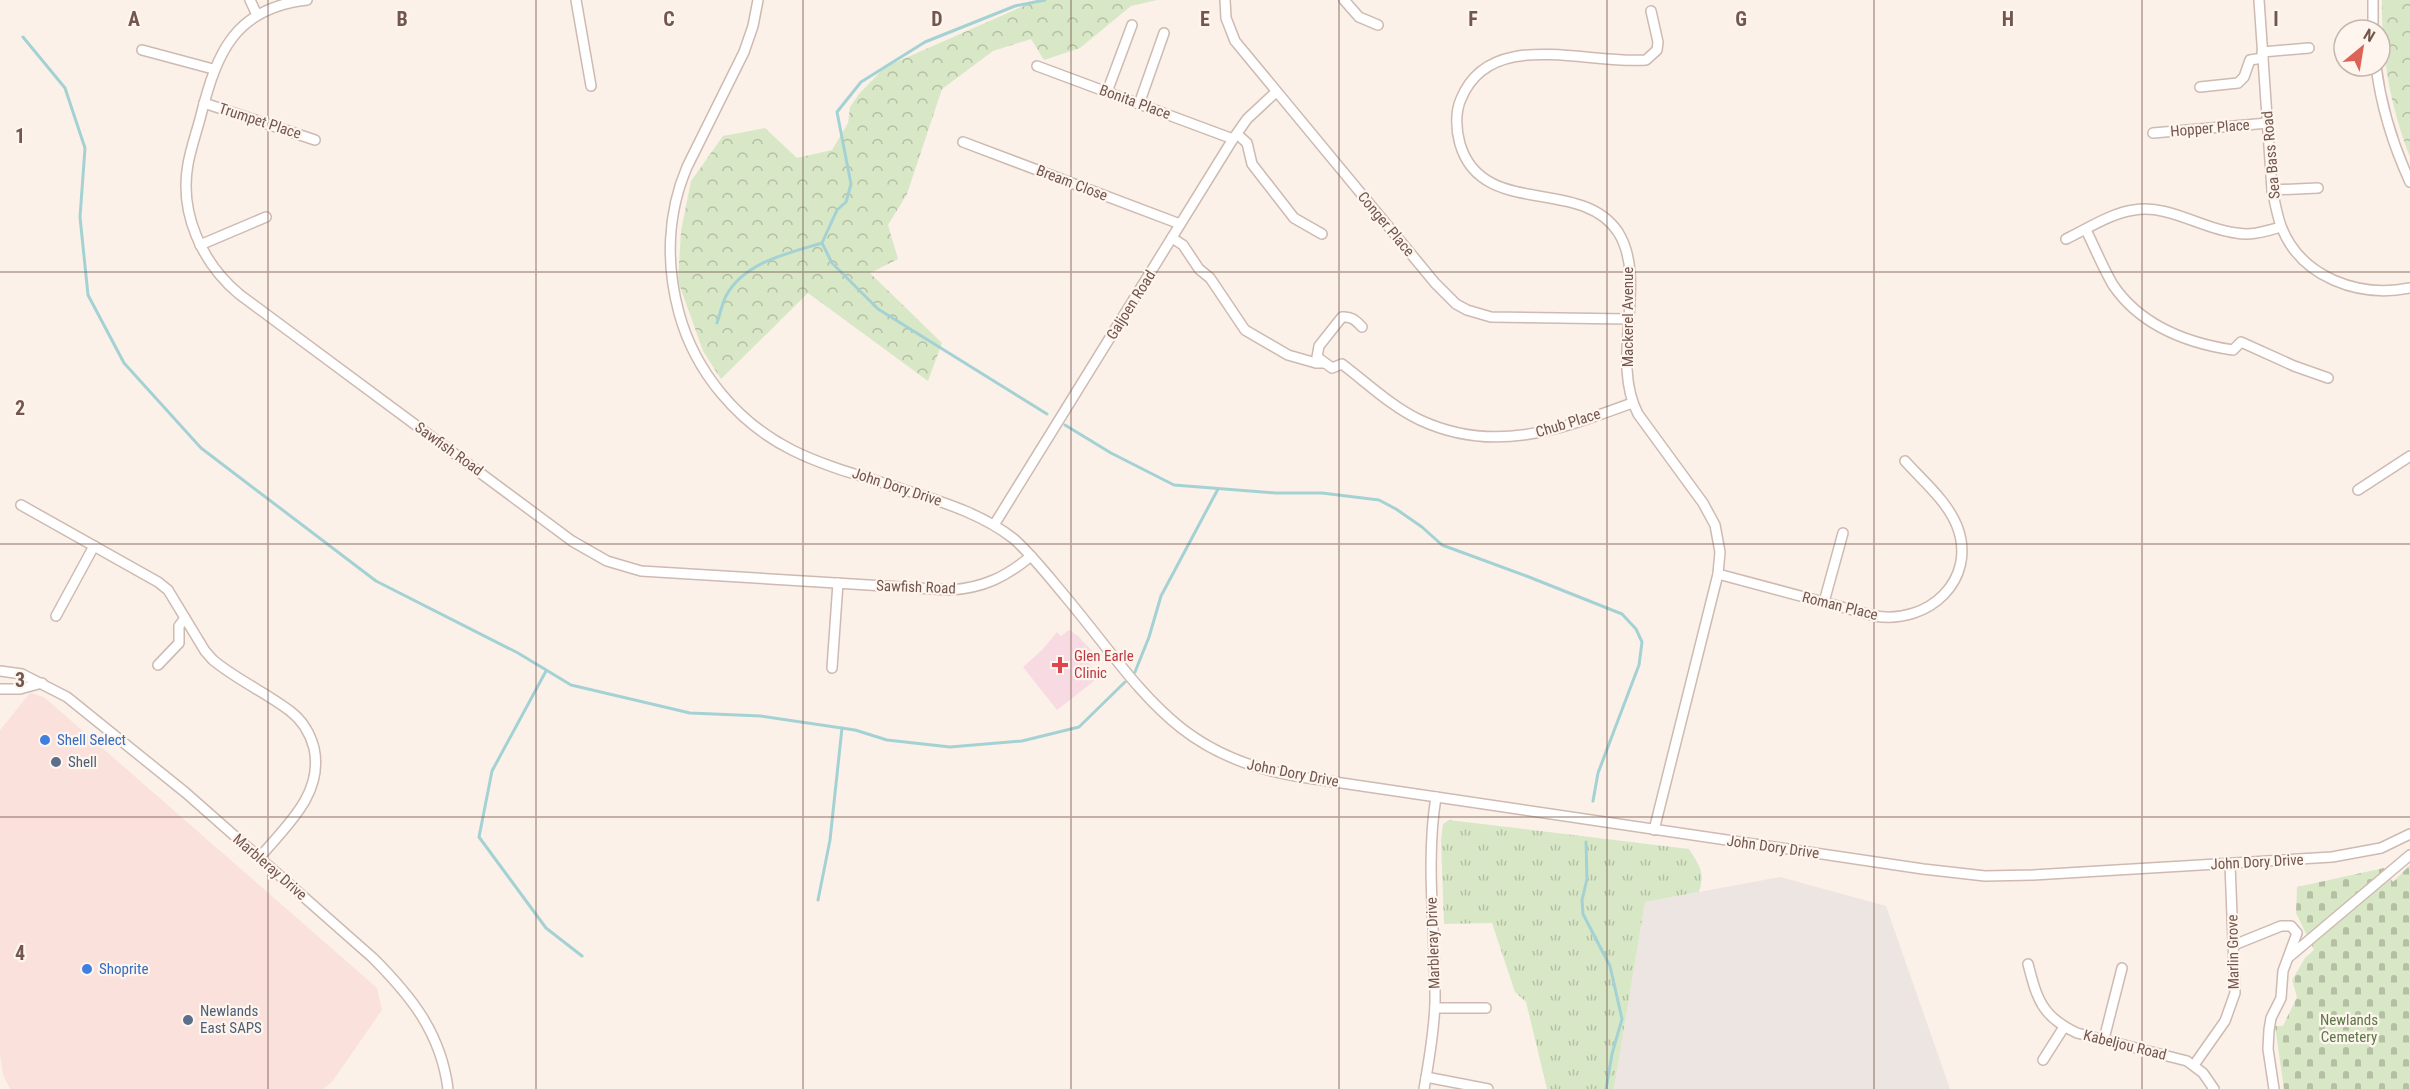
<svg xmlns="http://www.w3.org/2000/svg" width="2410" height="1089" viewBox="0 0 2410 1089" font-family="'Roboto Condensed',sans-serif">
	<style>
		.commercial { fill: #fae1dc }
		.industrial { fill: #ece5e1 }
		.medical { fill: #f8dbe2 }
		.grass { fill: url(#grass-tufts) }
		.forest { fill: url(#forest-crowns) }
		.cemetery { fill: url(#cemetery-stones) }
		.lines { fill: none; stroke-linecap: round; stroke-linejoin: round }
		.stream { stroke: #a4d2d4; stroke-width: 3 }
		.minor-casing { stroke: #cebab1; stroke-width: 12 }
		.minor { stroke: #fff; stroke-width: 9 }
		.grid { fill: none; stroke: #73564d; stroke-width: 1.5; stroke-opacity: 0.55 }
		.health-dot { fill: #e0444e; stroke: #fef5ee; stroke-width: 2 }
		.shop-dot { fill: #3f7fe0; stroke: #fef5ee; stroke-width: 2 }
		.service-dot { fill: #5c6f8a; stroke: #fef5ee; stroke-width: 2 }
		.labels { text-anchor: middle; dominant-baseline: central; stroke-width: 4.5; stroke-linejoin: round; paint-order: stroke }
		.street-label { font-size: 15px; fill: #73564d; stroke: #fef5ee }
		.health-label { font-size: 15px; fill: #be3a42; stroke: #fef5ee; text-anchor: start }
		.shop-label { font-size: 15px; fill: #366cbe; stroke: #fef5ee; text-anchor: start }
		.service-label { font-size: 15px; fill: #4e5e75; stroke: #fef5ee; text-anchor: start }
		.park-label { font-size: 15px; fill: #5b7846; stroke: #fef5ee }
		.grid-label { font-size: 20px; text-anchor: middle; font-weight: bold; fill: #73564d; stroke: #fef5ee; stroke-width: 4.5; stroke-linejoin: round; paint-order: stroke }
	</style>
	<defs>
		<pattern id="grass-tufts" width="24" height="20" patternUnits="userSpaceOnUse" patternTransform="scale(1.5)"><rect width="24" height="20" fill="#d8e8c7"/><path d="M3 7l-1-3M5 7V3M7 7l1-3M15 17l-1-3M17 17v-4M19 17l1-3" fill="none" stroke="#b4bfa4"/></pattern>
		<pattern id="forest-crowns" width="20" height="18" patternUnits="userSpaceOnUse" patternTransform="scale(1.5)"><rect width="20" height="18" fill="#d8e8c7"/><path d="M2 6a3 3 0 1 1 6 0M12 15a3 3 0 1 1 6 0" fill="none" stroke="#b4bfa4"/></pattern>
		<pattern id="cemetery-stones" width="16" height="16" patternUnits="userSpaceOnUse" patternTransform="scale(1.5)"><rect width="16" height="16" fill="#d8e8c7"/><path d="M2 7V4a2 2 0 0 1 4 0v3zM10 15v-3a2 2 0 0 1 4 0v3z" fill="#b4bfa4"/></pattern>
	</defs>
	<rect width="100%" height="100%" fill="#fbf1e8"/>
	<polygon class="commercial" points="30,693 44,697 377,988 382,1010 332,1082 323,1089 10,1089 3,1075 0,1055 0,730"/>
	<polygon class="industrial" points="1780,877 1886,906 1950,1089 1614,1089 1645,902"/>
	<polygon class="medical" points="1069,630 1078,636 1093,652 1086,659 1099,677 1057,710 1023,667 1042,650 1057,632 1061,636"/>
	<path class="grass" d="M1449,820L1689,849C1700,866 1705,872 1699,892L1645,902L1614,1089H1547L1526,1002L1515,992L1492,923L1444,924L1441,840L1443,824Z"/>
	<g class="forest">
		<polygon points="1037,0 1157,0 1131,6 1080,48 1044,60 1031,39 993,51 942,89 907,194 888,225 898,259 870,273 942,343 928,381 808,293 721,379 703,351 678,281 681,231 691,181 723,136 765,128 797,158 832,150 848,123 850,107 859,94 885,67"/>
		<path d="M2382,0H2410V157C2390,107 2381,53 2382,0Z"/>
	</g>
	<polygon class="cemetery" points="2410,865 2410,1089 2284,1089 2275,1026 2283,1026 2297,997 2292,980 2305,958 2314,950 2296,913 2297,887 2384,868 2393,882"/>
	<g class="lines">
		<g class="stream">
			<polyline points="1045,0 1015,6 925,42 861,82 837,112 851,184 846,202 837,210 822,243 832,263 878,309 1047,414"/>
			<polyline points="23,37 65,88 85,148 80,217 88,295 124,363 201,448 376,581 518,653 571,685 690,713 761,716 855,730 887,740 950,747 1022,741 1079,727 1125,682"/>
			<path d="M717,323C720,314 722,304 726,296C744,262 789,253 822,243"/>
			<polyline points="1065,425 1111,453 1174,485 1276,493 1322,493 1379,500 1396,509 1422,527 1442,545 1529,577 1622,614 1636,629 1642,642 1639,665 1598,773 1593,801"/>
			<polyline points="546,671 492,771 479,837 546,928 582,956"/>
			<polyline points="1135,672 1149,637 1161,596 1218,489"/>
			<polyline points="1586,842 1587,879 1582,900 1583,914 1610,966 1622,1019 1612,1054 1606,1089"/>
			<polyline points="818,900 830,840 842,728"/>
		</g>
		<defs>
			<g id="minor">
				<polyline points="250,0 257,15"/>
				<path d="M307,0C235,8 217,52 201,115C197,131 191,147 188,164C179,213 202,263 239,294L572,541L607,561L641,571L950,590C983,588 1006,577 1031,556"/>
				<polyline points="576,0 591,86"/>
				<path d="M758,0L753,26L744,52L687,167C667,214 666,265 679,313C695,372 738,423 792,450C830,469 874,479 914,493C949,504 985,516 1014,539C1033,556 1049,577 1065,596C1141,687 1174,757 1301,777L1923,869L1985,876L2033,875L2332,857L2381,848L2410,834"/>
				<polyline points="1225,0 1226,18 1235,41 1435,283 1456,304 1467,310 1491,317 1628,319"/>
				<polyline points="1344,0 1359,17 1378,25"/>
				<path d="M2259,0L2272,190C2275,202 2277,215 2281,226C2301,278 2359,298 2410,288"/>
				<path d="M1651,11L1658,42L1657,50L1646,60C1586,65 1490,27 1461,99C1455,112 1456,130 1460,144C1482,219 1581,176 1618,232C1649,281 1609,359 1638,414L1703,503L1715,525L1720,552L1718,574L1654,830"/>
				<polyline points="2373,30 2373,0"/>
				<polyline points="142,50 213,69"/>
				<polyline points="2262,52 2309,48"/>
				<polyline points="1037,66 1233,139"/>
				<path d="M2376,66C2381,106 2393,145 2410,182"/>
				<polyline points="2200,87 2238,83 2244,77 2250,60 2263,58"/>
				<polyline points="1107,92 1132,25"/>
				<polyline points="204,103 315,140"/>
				<polyline points="1139,104 1164,33"/>
				<polyline points="2153,133 2268,123"/>
				<polyline points="1237,134 1247,143 1252,164 1294,218 1322,234"/>
				<polyline points="963,142 1180,224"/>
				<polyline points="2272,190 2318,188"/>
				<path d="M2086,230C2095,248 2103,268 2113,285C2141,326 2186,343 2233,350L2241,342L2294,366L2328,378"/>
				<polyline points="1172,238 1183,245 1199,269 1210,278 1245,330 1288,355 1316,363 1324,363"/>
				<path d="M2066,239C2087,229 2111,213 2134,210C2169,204 2202,229 2236,233C2252,236 2266,231 2281,227"/>
				<polyline points="200,245 266,217"/>
				<path d="M1362,327C1356,321 1352,316 1342,317L1319,346L1317,357L1332,368L1342,364C1367,383 1392,407 1420,420C1495,455 1561,429 1632,403"/>
				<polyline points="2358,490 2410,456"/>
				<path d="M21,505L158,582L168,590L205,651L213,660C237,680 265,692 290,711C302,720 310,733 314,748C324,794 286,826 259,858"/>
				<polyline points="994,525 1233,139 1247,119 1276,92"/>
				<path d="M1718,574L1875,616C1928,625 1978,580 1957,526C1947,501 1923,481 1905,461"/>
				<polyline points="1824,602 1843,533"/>
				<polyline points="56,616 94,546"/>
				<polyline points="158,665 179,643 179,626 185,618"/>
				<polyline points="832,668 838,583"/>
				<path d="M0,671L22,674L67,697L186,793L373,958C411,996 441,1033 448,1089"/>
				<polyline points="0,689 20,689 42,683"/>
				<polyline points="2234,945 2281,926 2291,926 2297,933 2283,971 2281,998 2271,1018 2269,1030 2268,1049 2274,1089"/>
				<polyline points="2289,957 2410,855"/>
				<path d="M2028,964C2037,999 2042,1017 2077,1033L2187,1061L2203,1073L2214,1089"/>
				<polyline points="1435,1008 1486,1008"/>
				<polyline points="2104,1039 2122,968"/>
				<polyline points="2043,1060 2064,1027"/>
				<polyline points="2194,1065 2225,1021 2235,993 2230,864"/>
				<polyline points="1426,1077 1488,1089"/>
				<path d="M1424,1089C1429,1061 1434,1032 1435,1003C1436,934 1425,865 1436,797"/>
			</g>
		</defs>
		<use href="#minor" class="minor-casing"/>
		<use href="#minor" class="minor"/>
	</g>
	<path class="grid" d="M268,0V1089M536,0V1089M803,0V1089M1071,0V1089M1339,0V1089M1607,0V1089M1874,0V1089M2142,0V1089M0,272H2410M0,544H2410M0,817H2410"/>
	<path class="health-dot" d="M1057 656h6v6h6v6h-6v6h-6v-6h-6v-6h6z"/>
	<g class="shop-dot">
		<circle cx="45" cy="740" r="6"/>
		<circle cx="87" cy="969" r="6"/>
	</g>
	<g class="service-dot">
		<circle cx="56" cy="762" r="6"/>
		<circle cx="188" cy="1020" r="6"/>
	</g>
	<g class="labels">
		<g class="street-label">
			<text transform="translate(1135 102) rotate(20)">Bonita Place</text>
			<text transform="translate(260 121) rotate(18)">Trumpet Place</text>
			<text transform="translate(2210 128) rotate(-5)">Hopper Place</text>
			<text transform="translate(2271 155) rotate(-95)">Sea Bass Road</text>
			<text transform="translate(1072 183) rotate(21)">Bream Close</text>
			<text transform="translate(1386 224) rotate(50)">Conger Place</text>
			<text transform="translate(1131 305) rotate(-58)">Galjoen Road</text>
			<text transform="translate(1628 317) rotate(-90)">Mackerel Avenue</text>
			<text transform="translate(1568 423) rotate(-17)">Chub Place</text>
			<text transform="translate(449 449) rotate(36)">Sawfish Road</text>
			<text transform="translate(897 487) rotate(18)">John Dory Drive</text>
			<text transform="translate(916 587) rotate(2)">Sawfish Road</text>
			<text transform="translate(1840 606) rotate(14)">Roman Place</text>
			<text transform="translate(1293 773) rotate(11)">John Dory Drive</text>
			<text transform="translate(1773 847) rotate(8)">John Dory Drive</text>
			<text transform="translate(2257 862) rotate(-3)">John Dory Drive</text>
			<text transform="translate(270 867) rotate(41)">Marbleray Drive</text>
			<text transform="translate(1433 943) rotate(-92)">Marbleray Drive</text>
			<text transform="translate(2233 952) rotate(-91)">Marlin Grove</text>
			<text transform="translate(2125 1045) rotate(14)">Kabeljou Road</text>
		</g>
		<g class="health-label">
			<text x="1074" y="656">Glen Earle<tspan x="1074" dy="17">Clinic</tspan></text>
		</g>
		<g class="shop-label">
			<text x="57" y="740">Shell Select</text>
			<text x="99" y="969">Shoprite</text>
		</g>
		<g class="service-label">
			<text x="68" y="762">Shell</text>
			<text x="200" y="1011">Newlands<tspan x="200" dy="17">East SAPS</tspan></text>
		</g>
		<g class="park-label">
			<text x="2349" y="1020">Newlands<tspan x="2349" dy="17">Cemetery</tspan></text>
		</g>
	</g>
	<g class="grid-label">
		<text x="134" y="26">A</text>
		<text x="402" y="26">B</text>
		<text x="669" y="26">C</text>
		<text x="937" y="26">D</text>
		<text x="1205" y="26">E</text>
		<text x="1473" y="26">F</text>
		<text x="1741" y="26">G</text>
		<text x="2008" y="26">H</text>
		<text x="2276" y="26">I</text>
		<text x="20" y="143">1</text>
		<text x="20" y="415">2</text>
		<text x="20" y="687">3</text>
		<text x="20" y="960">4</text>
	</g>
	<g transform="translate(2362 48) rotate(30)"><circle r="28" fill="#fef5ee" stroke="#c6b5ae" stroke-width="1.5"/>
	<path d="M0-4.5L10 22L0 15L-10 22Z" fill="#db6456"/>
	<text y="-9" font-size="16" font-weight="bold" text-anchor="middle" fill="#73564d">N</text>
	</g>
</svg>
